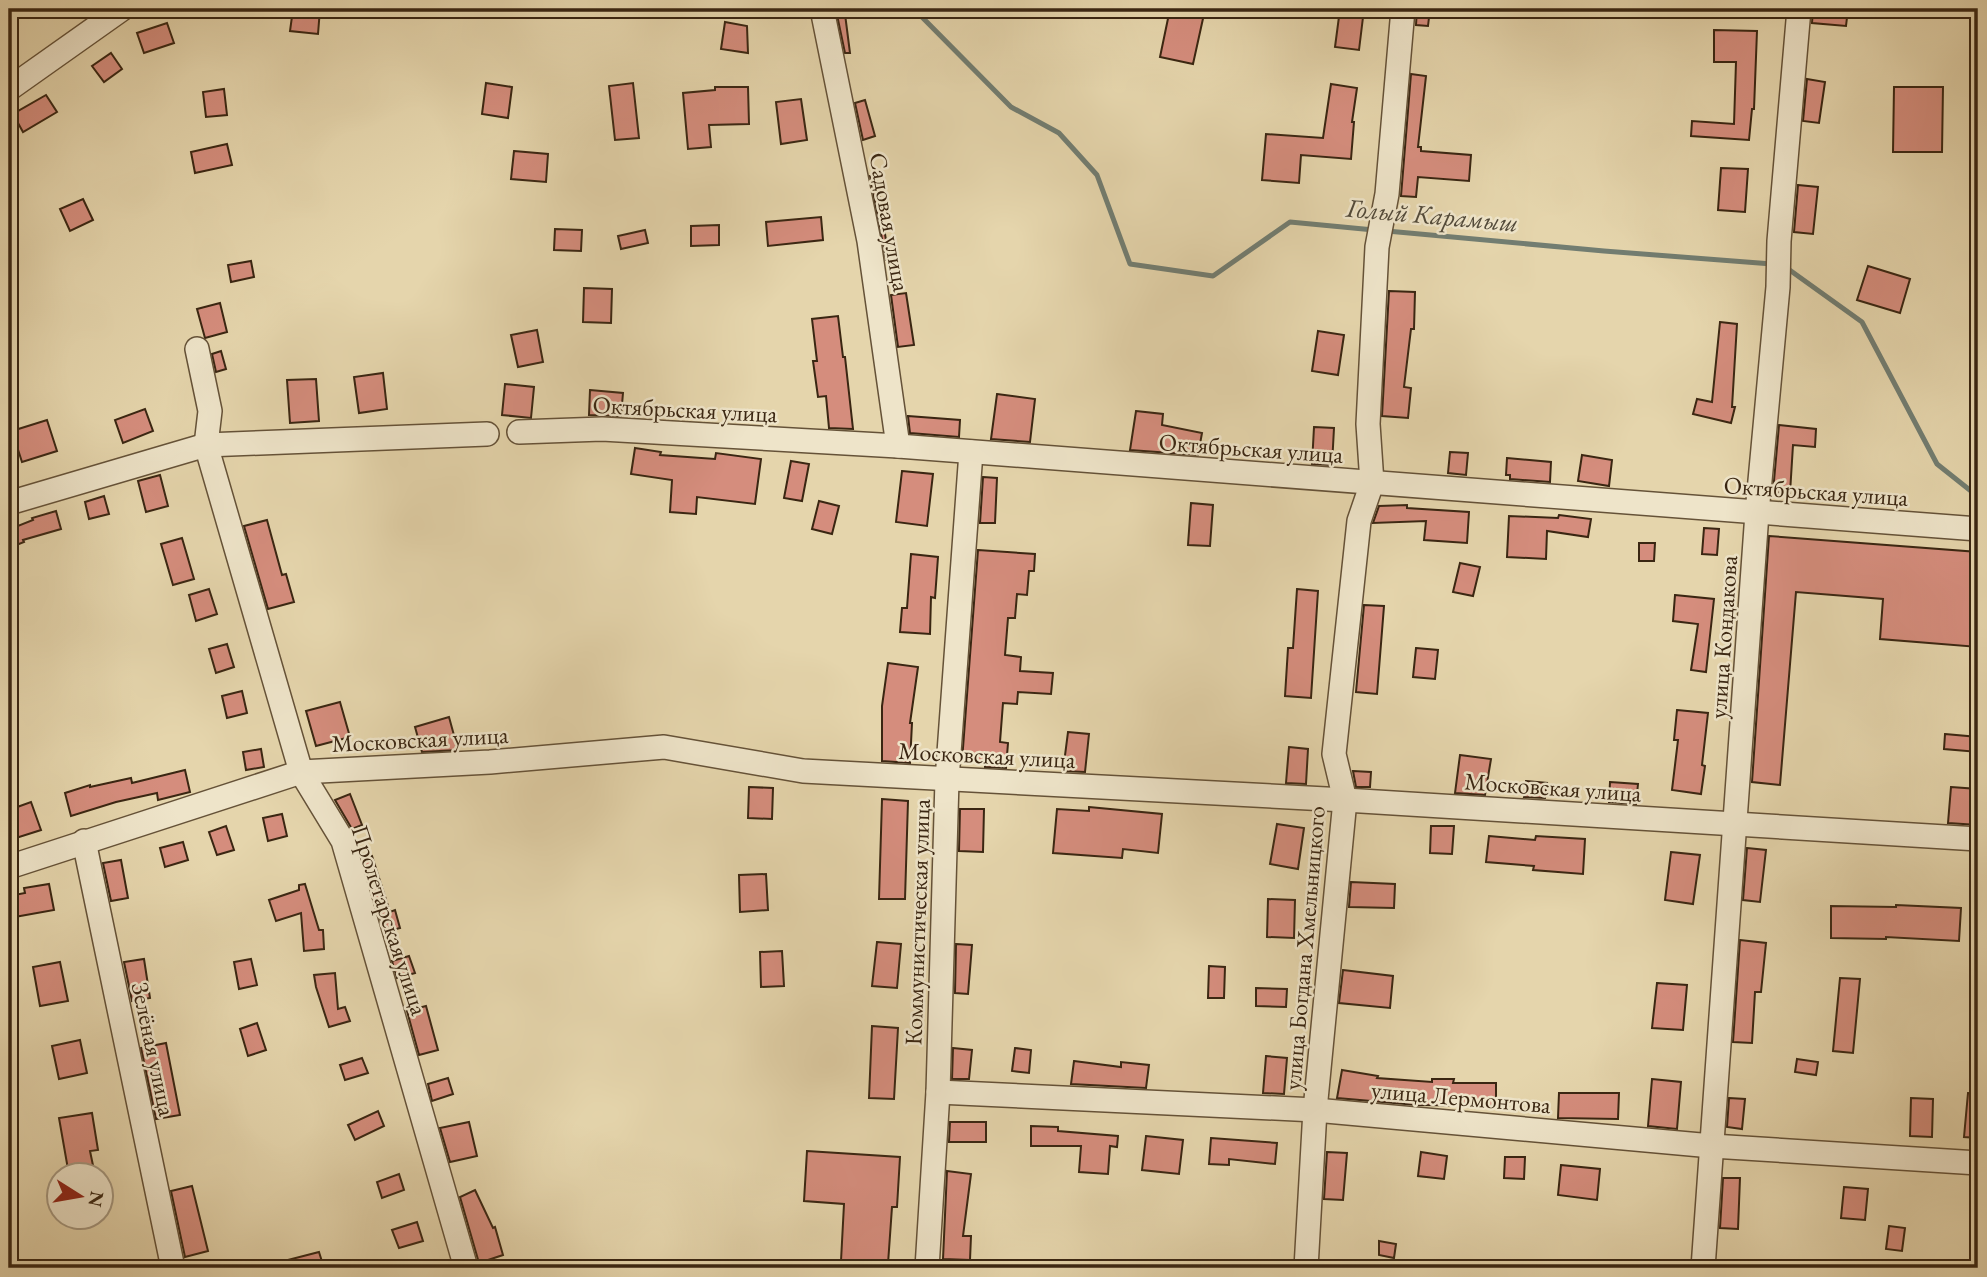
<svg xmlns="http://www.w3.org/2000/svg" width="1987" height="1277" viewBox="0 0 1987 1277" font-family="'EB Garamond',serif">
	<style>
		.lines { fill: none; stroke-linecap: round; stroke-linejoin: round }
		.stream { stroke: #727d71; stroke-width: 5 }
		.building { fill: #d58d7d; stroke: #3a2612; stroke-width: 2 }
		.minor-casing { stroke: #655238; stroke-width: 26 }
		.minor { stroke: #eee4c9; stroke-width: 23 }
		.labels { text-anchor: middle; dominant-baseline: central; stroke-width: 5; stroke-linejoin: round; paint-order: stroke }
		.street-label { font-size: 24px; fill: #3a2612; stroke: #eee4c9 }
		.water-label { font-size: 26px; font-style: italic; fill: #524a3a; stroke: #eee4c9 }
	</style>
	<rect width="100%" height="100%" fill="#e5d5ac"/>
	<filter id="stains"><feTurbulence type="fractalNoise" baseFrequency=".00286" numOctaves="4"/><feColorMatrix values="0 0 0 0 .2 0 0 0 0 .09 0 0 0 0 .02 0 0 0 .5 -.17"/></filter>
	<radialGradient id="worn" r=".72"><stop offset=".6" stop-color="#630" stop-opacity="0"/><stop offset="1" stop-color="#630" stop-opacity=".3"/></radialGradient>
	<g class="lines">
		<g class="stream">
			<polyline points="914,9 1011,107 1059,133 1097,175 1130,264 1213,276 1290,222 1374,230"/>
			<polyline points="1387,231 1604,251 1772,264"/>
			<polyline points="1784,266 1862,322 1937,464 1976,495 1978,494"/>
		</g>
	</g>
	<g class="building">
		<polygon points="293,9 320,9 318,34 290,31"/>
		<polygon points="1170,9 1204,14 1193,64 1160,57"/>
		<polygon points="1340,9 1364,9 1359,50 1335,47"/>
		<polygon points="1417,9 1430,9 1428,26 1416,25"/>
		<polygon points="1813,9 1848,9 1846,26 1812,23"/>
		<polygon points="845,14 850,53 845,53 837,15"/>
		<polygon points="725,22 747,26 748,53 721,49"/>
		<polygon points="167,23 174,43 144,53 137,33"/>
		<polygon points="1714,30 1757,31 1754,109 1752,109 1749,140 1691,136 1692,121 1734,124 1736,62 1714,62"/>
		<polygon points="111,53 122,69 104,82 92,66"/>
		<polygon points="1411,74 1426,76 1418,147 1421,147 1421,151 1471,155 1469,181 1418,177 1416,197 1401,196"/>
		<polygon points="1807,79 1825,82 1819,123 1803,121"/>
		<polygon points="486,83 512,87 508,118 482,114"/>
		<polygon points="633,83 639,138 615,140 609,86"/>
		<polygon points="1331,84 1357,88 1352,122 1354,122 1351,159 1301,155 1299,183 1262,180 1266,134 1323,138"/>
		<polygon points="715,87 748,87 749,124 709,125 711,147 688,149 683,93 715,90"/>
		<polygon points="1894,87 1943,87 1942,152 1893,152"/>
		<polygon points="224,89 227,115 206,117 203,92"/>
		<polygon points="46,95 57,112 23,132 13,114"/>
		<polygon points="801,99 807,140 781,144 776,102"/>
		<polygon points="865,100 875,136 863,140 855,103"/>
		<polygon points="227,144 232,165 195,173 191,152"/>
		<polygon points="514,151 548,154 546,182 511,179"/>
		<polygon points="1721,168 1748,169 1745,212 1718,210"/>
		<polygon points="876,175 889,260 886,260 870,176"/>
		<polygon points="1798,185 1818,187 1813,234 1794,232"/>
		<polygon points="83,199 93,220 70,231 60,209"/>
		<polygon points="821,217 823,240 768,246 766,222"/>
		<polygon points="719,225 719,245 691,246 691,226"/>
		<polygon points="555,229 582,230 581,251 554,250"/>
		<polygon points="645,230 648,243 621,249 618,236"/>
		<polygon points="251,261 254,277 231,282 228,265"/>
		<polygon points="1868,266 1910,279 1900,313 1857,300"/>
		<polygon points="584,288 612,289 611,323 583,322"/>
		<polygon points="1389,291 1415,292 1414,329 1411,329 1404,387 1411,388 1408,418 1382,416"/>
		<polygon points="906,293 914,345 898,347 891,295"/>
		<polygon points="220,303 227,332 205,338 197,309"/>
		<polygon points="838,316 843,357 845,357 853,429 829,428 826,396 818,397 813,361 817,361 812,319"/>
		<polygon points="1720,322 1737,324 1732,407 1735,407 1731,423 1693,414 1697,399 1712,402"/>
		<polygon points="537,330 543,362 518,367 511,335"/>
		<polygon points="1318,331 1344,335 1338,375 1312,371"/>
		<polygon points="221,351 226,369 216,372 212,354"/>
		<polygon points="383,373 387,409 359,413 354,377"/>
		<polygon points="316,379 319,421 290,423 287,380"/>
		<polygon points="505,384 534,387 531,418 502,415"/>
		<polygon points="590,390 623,393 621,416 589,415"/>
		<polygon points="997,394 1035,399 1030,442 991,439"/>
		<polygon points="145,409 153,431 123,443 115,420"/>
		<polygon points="1136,411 1163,414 1162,425 1202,433 1198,455 1130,450"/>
		<polygon points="908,416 960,420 959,437 910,433"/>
		<polygon points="47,420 57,451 22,462 12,431"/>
		<polygon points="1779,425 1816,429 1815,447 1793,445 1790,493 1773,492"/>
		<polygon points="1314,427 1334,428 1332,465 1312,464"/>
		<polygon points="635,448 661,452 660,455 715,459 716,453 761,459 755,504 697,497 696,514 670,512 672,480 631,474"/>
		<polygon points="1450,452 1468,453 1466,475 1448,473"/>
		<polygon points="1582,455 1612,460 1609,486 1578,481"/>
		<polygon points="1507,458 1551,462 1550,482 1510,479 1510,475 1506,475"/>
		<polygon points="791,461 809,464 802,501 784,498"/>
		<polygon points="902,471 933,474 927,526 896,522"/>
		<polygon points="160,475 168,506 146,512 138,481"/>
		<polygon points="983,477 997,478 995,523 980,523"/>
		<polygon points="104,496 109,514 89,519 85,502"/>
		<polygon points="819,501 839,506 832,534 812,529"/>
		<polygon points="1191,503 1213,505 1210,546 1188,545"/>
		<polygon points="1407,505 1407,508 1469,512 1467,543 1424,540 1426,521 1373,523 1379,506"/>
		<polygon points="56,511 61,529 23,540 24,542 9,548 9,517 15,516 18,526 33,520 32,518"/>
		<polygon points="1559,515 1591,519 1588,537 1547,531 1546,559 1507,557 1509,516 1558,518"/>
		<polygon points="267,520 282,575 286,574 294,602 268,609 244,526"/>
		<polygon points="1704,528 1719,529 1717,555 1702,554"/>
		<polygon points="1769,536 1978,552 1978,647 1880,639 1883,599 1796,592 1780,785 1752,782"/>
		<polygon points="182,538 194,579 173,585 161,544"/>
		<polygon points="1639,543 1655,543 1654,561 1639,561"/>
		<polygon points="978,550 1035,554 1034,571 1029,571 1027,595 1017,594 1015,618 1008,618 1005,655 1021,657 1020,671 1053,673 1051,694 1018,692 1017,704 1003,703 1000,742 1008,743 1006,768 985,767 985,763 962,761"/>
		<polygon points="911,554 938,557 935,598 931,597 930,634 900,632 902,608 907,608"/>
		<polygon points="1460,563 1480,567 1473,596 1453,592"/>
		<polygon points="209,589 217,614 196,621 189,595"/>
		<polygon points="1297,589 1318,591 1311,698 1285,696 1288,648 1293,648"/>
		<polygon points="1675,595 1714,599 1706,672 1691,670 1698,624 1673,621"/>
		<polygon points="1364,605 1384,606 1377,694 1356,692"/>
		<polygon points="227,644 234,667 216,673 209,649"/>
		<polygon points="1416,648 1438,650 1435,679 1413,677"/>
		<polygon points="888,663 918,667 910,723 912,723 910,763 882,761 882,706"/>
		<polygon points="242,691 247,713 227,718 222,696"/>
		<polygon points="340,702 350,737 316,746 306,711"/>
		<polygon points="1677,710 1708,713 1702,765 1705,766 1701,794 1672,790 1678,740 1674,740"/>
		<polygon points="449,717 458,750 422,752 415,727"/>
		<polygon points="1068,732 1089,734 1085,772 1063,771"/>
		<polygon points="1945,734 1978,737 1978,752 1944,749"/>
		<polygon points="1289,747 1308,749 1306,784 1286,783"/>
		<polygon points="261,749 264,767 246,770 243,752"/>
		<polygon points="1460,755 1491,759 1485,795 1455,793"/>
		<polygon points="185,770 190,792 158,800 157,793 116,802 71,816 65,793 90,785 90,787 131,778 132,783"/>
		<polygon points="1353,771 1371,772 1370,787 1356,787"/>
		<polygon points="1526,781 1547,783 1545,798 1524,797"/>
		<polygon points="1610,782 1638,784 1636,804 1609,802"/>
		<polygon points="749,787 773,788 772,819 748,818"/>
		<polygon points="1951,787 1978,789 1978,825 1948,823"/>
		<polygon points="350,794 362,825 352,829 335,800"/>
		<polygon points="882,799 908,801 905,899 879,899"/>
		<polygon points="31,802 41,830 16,838 9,810"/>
		<polygon points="1089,807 1162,814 1158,853 1123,849 1122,858 1053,853 1057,809 1089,811"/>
		<polygon points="960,809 984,809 983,852 959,851"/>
		<polygon points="282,814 287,836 268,841 263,818"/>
		<polygon points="1277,824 1304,828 1298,869 1270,864"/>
		<polygon points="226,826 234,850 217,855 209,832"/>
		<polygon points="1431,826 1454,826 1452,854 1430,853"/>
		<polygon points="1489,836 1535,840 1536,836 1585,839 1583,874 1533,870 1534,866 1486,862"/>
		<polygon points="183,842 188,860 165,867 160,848"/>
		<polygon points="1747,848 1766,850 1760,902 1743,900"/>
		<polygon points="1671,852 1700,855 1693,904 1665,900"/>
		<polygon points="372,856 390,912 395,910 400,928 384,932 363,859"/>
		<polygon points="121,860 128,898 111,901 103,863"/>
		<polygon points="766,874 768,910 740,912 739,875"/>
		<polygon points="1351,882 1395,884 1394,908 1349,907"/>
		<polygon points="49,884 54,910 9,918 9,896 25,893 24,888"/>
		<polygon points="305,884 319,930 323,930 324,949 304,951 301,913 276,921 269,900 299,890 299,885"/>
		<polygon points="1268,899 1295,900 1294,938 1267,937"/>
		<polygon points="1896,905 1961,908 1959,941 1886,937 1886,939 1831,938 1831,906 1896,907"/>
		<polygon points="1740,940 1766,943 1761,992 1755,992 1752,1043 1733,1042"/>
		<polygon points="877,942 901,944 897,988 872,986"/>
		<polygon points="956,944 972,945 968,994 955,993"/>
		<polygon points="782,951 784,986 761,987 760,952"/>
		<polygon points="409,956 415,973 397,978 392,961"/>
		<polygon points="144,959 150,998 132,1001 124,962"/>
		<polygon points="251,959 257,985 239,989 234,962"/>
		<polygon points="60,962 68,1001 40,1006 33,967"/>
		<polygon points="1209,966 1225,967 1224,998 1208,998"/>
		<polygon points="1343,970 1393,976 1390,1008 1339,1003"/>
		<polygon points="335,973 338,1009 345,1007 350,1021 329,1027 316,987 314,975"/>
		<polygon points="1840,978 1860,979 1853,1053 1833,1051"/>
		<polygon points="1657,983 1687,985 1683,1030 1652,1028"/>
		<polygon points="1256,988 1287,989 1286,1007 1256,1006"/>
		<polygon points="426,1006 438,1050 419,1055 407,1011"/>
		<polygon points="257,1023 266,1050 248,1056 240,1029"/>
		<polygon points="872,1026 898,1028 894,1099 869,1098"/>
		<polygon points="80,1040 87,1073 59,1079 52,1046"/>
		<polygon points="166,1043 180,1115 156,1119 141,1048"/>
		<polygon points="953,1048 972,1050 969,1079 952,1079"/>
		<polygon points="1015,1048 1031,1050 1029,1073 1012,1071"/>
		<polygon points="1266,1056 1287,1058 1284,1094 1263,1093"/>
		<polygon points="362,1058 368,1073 345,1080 340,1065"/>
		<polygon points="1797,1059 1818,1062 1816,1075 1795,1072"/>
		<polygon points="1074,1061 1121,1067 1121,1062 1149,1065 1146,1088 1071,1084"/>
		<polygon points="1342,1070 1378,1076 1377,1078 1432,1082 1432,1079 1454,1079 1453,1083 1496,1083 1496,1106 1417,1105 1337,1098"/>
		<polygon points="448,1078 453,1094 432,1101 428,1084"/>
		<polygon points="1652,1079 1681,1082 1677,1129 1648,1126"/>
		<polygon points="1559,1093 1619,1093 1618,1119 1558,1118"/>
		<polygon points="1968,1093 1978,1094 1978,1138 1964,1137"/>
		<polygon points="1729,1098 1745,1099 1742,1129 1727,1127"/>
		<polygon points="1911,1098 1933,1099 1932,1137 1910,1136"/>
		<polygon points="378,1111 384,1126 355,1140 348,1125"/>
		<polygon points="92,1113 98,1150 90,1151 95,1175 69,1175 59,1118"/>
		<polygon points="469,1122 477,1156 450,1162 440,1128"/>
		<polygon points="950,1122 986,1122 986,1142 949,1142"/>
		<polygon points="1031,1126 1058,1127 1058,1131 1118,1136 1117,1147 1110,1146 1108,1174 1079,1172 1081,1146 1031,1146"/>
		<polygon points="1146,1136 1183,1140 1179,1174 1142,1170"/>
		<polygon points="1211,1138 1277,1143 1275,1164 1229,1159 1229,1165 1209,1164"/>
		<polygon points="807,1151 900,1157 897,1207 892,1207 888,1264 841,1261 844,1204 804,1201"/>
		<polygon points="1327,1152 1347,1153 1343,1200 1324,1199"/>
		<polygon points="1421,1152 1447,1156 1444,1179 1418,1176"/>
		<polygon points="1505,1157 1525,1157 1524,1179 1504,1178"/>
		<polygon points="1561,1165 1600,1169 1597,1200 1558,1195"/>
		<polygon points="947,1171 971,1174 963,1236 971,1236 970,1260 943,1259"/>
		<polygon points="399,1174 404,1190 382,1198 377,1182"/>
		<polygon points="1723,1178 1740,1178 1738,1229 1720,1228"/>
		<polygon points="192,1186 208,1251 185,1257 171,1191"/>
		<polygon points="1844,1187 1868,1189 1865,1220 1841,1218"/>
		<polygon points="475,1190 493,1228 495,1227 503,1255 479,1263 460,1197"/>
		<polygon points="417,1222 423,1241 399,1248 392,1230"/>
		<polygon points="1889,1226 1905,1228 1902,1251 1886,1249"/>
		<polygon points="1379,1241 1396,1244 1394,1258 1379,1255"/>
		<polygon points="319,1252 324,1268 276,1268 276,1263"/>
	</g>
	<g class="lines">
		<defs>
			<g id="minor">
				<polyline points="822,9 869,241 898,446"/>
				<polyline points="9,89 122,9"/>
				<polyline points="197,349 210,411 206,445 301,772 343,841 466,1268"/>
				<polyline points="519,432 602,429 898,446 1978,529"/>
				<polyline points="9,503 206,445 487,434"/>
				<polyline points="84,841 173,1268"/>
				<polyline points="9,867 301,772 490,762 664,747 803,771 1345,800 1978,839"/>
				<polyline points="938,1092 1315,1110 1712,1146 1978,1163"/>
				<polyline points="927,1268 938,1092 947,780 971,452"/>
				<polyline points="1306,1268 1315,1110 1345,800 1334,754 1359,521 1372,483 1368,424 1377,247 1387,194 1403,9"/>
				<polyline points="1703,1268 1757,513 1778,287 1779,241 1799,9"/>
			</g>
		</defs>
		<use href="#minor" class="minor-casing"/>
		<use href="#minor" class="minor"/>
	</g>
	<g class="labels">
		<g class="street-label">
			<text transform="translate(890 222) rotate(80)">Садовая улица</text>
			<text transform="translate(685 409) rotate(3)">Октябрьская улица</text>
			<text transform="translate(1251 448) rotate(4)">Октябрьская улица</text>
			<text transform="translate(1816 491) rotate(4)">Октябрьская улица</text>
			<text transform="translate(1723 637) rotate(-86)">улица Кондакова</text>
			<text transform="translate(420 739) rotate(-3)">Московская улица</text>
			<text transform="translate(987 755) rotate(3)">Московская улица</text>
			<text transform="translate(1553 787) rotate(4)">Московская улица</text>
			<text transform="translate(390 920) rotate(72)">Пролетарская улица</text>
			<text transform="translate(917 922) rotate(-88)">Коммунистическая улица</text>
			<text transform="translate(1304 948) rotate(-85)">улица Богдана Хмельницкого</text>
			<text transform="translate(154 1049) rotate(78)">Зелёная улица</text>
			<text transform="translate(1461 1097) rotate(5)">улица Лермонтова</text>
		</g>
		<g class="water-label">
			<text transform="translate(1432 215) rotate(5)">Голый Карамыш</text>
		</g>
	</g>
	<rect width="1987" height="1277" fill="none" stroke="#e5d5ac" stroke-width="35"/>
	<rect x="10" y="10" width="1966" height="1256" fill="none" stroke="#3a2612" stroke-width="3.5"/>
	<rect x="18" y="18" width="1952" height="1242" fill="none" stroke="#3a2612" stroke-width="2"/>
	<g transform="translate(80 1196) rotate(101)"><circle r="33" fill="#eee4c9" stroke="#a69880" stroke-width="2"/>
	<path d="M0-5L12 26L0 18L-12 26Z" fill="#8f2418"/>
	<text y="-10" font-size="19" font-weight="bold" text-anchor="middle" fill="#3a2612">N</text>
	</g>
	<rect width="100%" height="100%" filter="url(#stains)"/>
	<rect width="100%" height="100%" fill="url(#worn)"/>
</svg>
